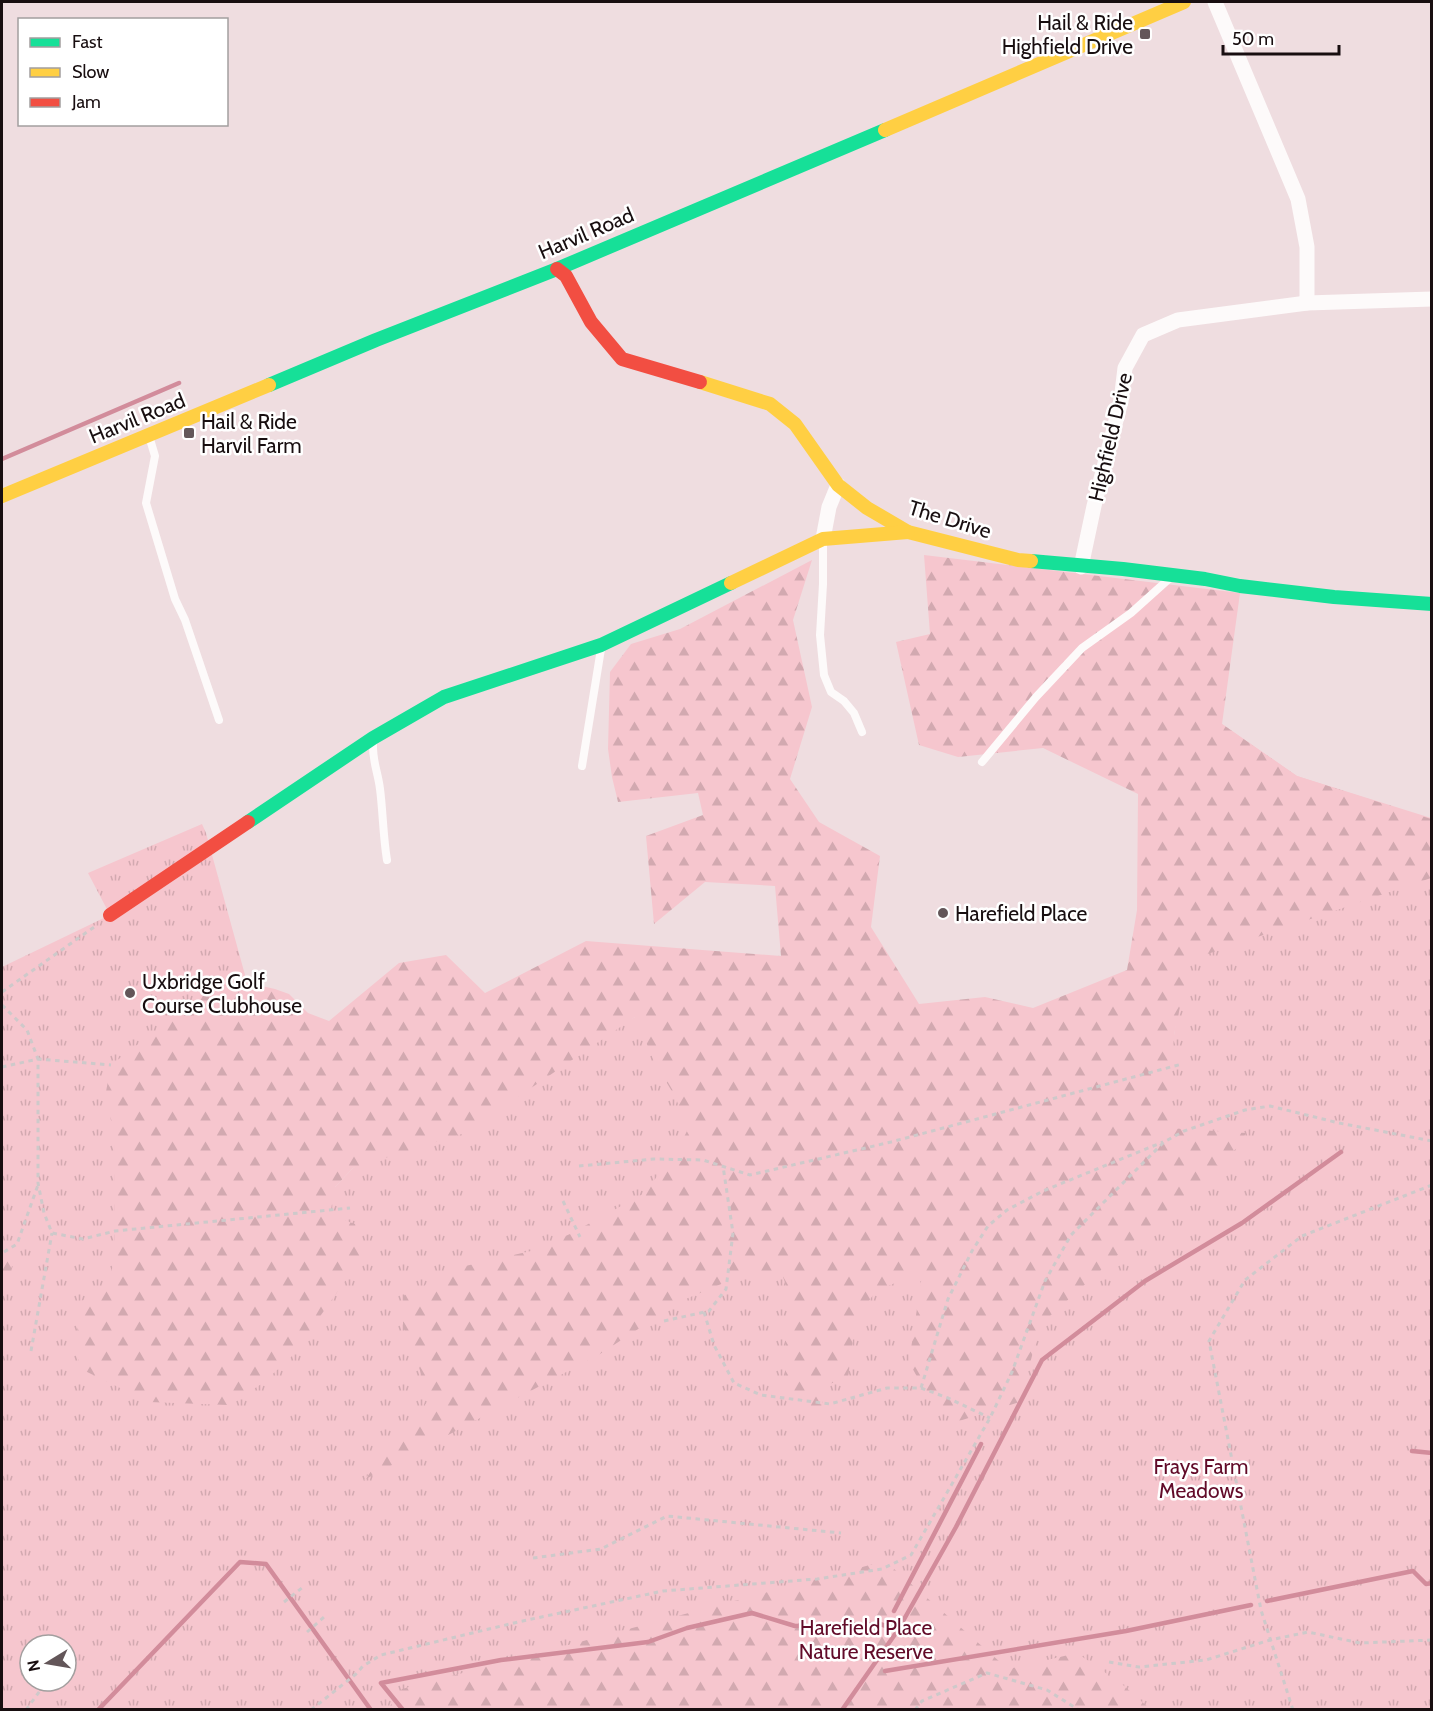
<svg xmlns="http://www.w3.org/2000/svg" width="1433" height="1711" viewBox="0 0 1433 1711" font-family="Cabin,sans-serif">
	<style>
		.grass { fill: url(#grass-tufts); fill-rule: evenodd }
		.forest { fill: url(#forest-firs) }
		.lines { fill: none; stroke-linecap: round; stroke-linejoin: round }
		.stream { stroke: #d28c9b; stroke-width: 4.5 }
		.path { stroke: #cec9ca; stroke-width: 3; stroke-dasharray: 4.5 4.5; stroke-linecap: butt }
		.lane { stroke: #fdfafa; stroke-width: 8 }
		.street { stroke: #fdfafa; stroke-width: 15 }
		.fast { stroke: #16e098; stroke-width: 14 }
		.slow { stroke: #ffcf43; stroke-width: 14 }
		.jam { stroke: #f24e42; stroke-width: 14 }
		.poi-dot { fill: #635659; stroke: #fff; stroke-width: 2 }
		.labels { text-anchor: middle; dominant-baseline: central; stroke-width: 5; stroke-linejoin: round; paint-order: stroke }
		.poi-label { font-size: 21px; fill: #180e10; stroke: #fff; text-anchor: start }
		.street-label { font-size: 21px; fill: #180e10; stroke: #fff }
		.park-label { font-size: 21px; fill: #620b29; stroke: #fff }
	</style>
	<defs>
		<pattern id="grass-tufts" width="24" height="20" patternUnits="userSpaceOnUse" patternTransform="scale(1.5)"><rect width="24" height="20" fill="#f6c6ce"/><path d="M3 7l-1-3M5 7V3M7 7l1-3M15 17l-1-3M17 17v-4M19 17l1-3" fill="none" stroke="#d2a9b0"/></pattern>
		<pattern id="forest-firs" width="22" height="20" patternUnits="userSpaceOnUse" patternTransform="scale(1.5)"><rect width="22" height="20" fill="#f6c6ce"/><path d="M5 1l3.5 6h-7zM16 11l3.5 6h-7z" fill="#d2a9b0"/></pattern>
	</defs>
	<rect width="100%" height="100%" fill="#efdde0"/>
	<path class="grass" d="M1222,724L1297,776L1431,818V1709L2,1710V967L110,915L88,873L202,824L206,833L256,1015L335,1187L353,1168L635,1017L1174,1035ZM30,1645H66V1681H30Z"/>
	<g class="forest">
		<polygon points="924,555 1240,593 1222,724 1297,776 1431,819 1431,878 1190,960 1174,1035 1168,1128 1246,1133 1239,1146 1040,1325 1020,1402 959,1421 943,1410 921,1384 909,1362 924,1262 900,1281 876,1291 863,1309 853,1339 848,1378 829,1384 818,1415 794,1407 785,1400 786,1339 793,1305 782,1274 752,1271 681,1301 600,1354 364,1480 429,1400 414,1351 403,1327 403,1296 461,1267 531,1251 570,1234 645,1193 681,1143 687,1131 676,1098 656,1065 635,1017 465,1133 353,1168 335,1187 330,1215 355,1224 362,1257 321,1315 306,1343 263,1383 228,1405 149,1402 83,1370 76,1354 79,1302 107,1290 115,1256 114,1132 105,1097 111,1065 167,1022 207,988 248,983 275,989 289,994 308,1013 329,1021 399,963 446,955 485,993 586,941 781,956 775,886 705,882 654,924 646,836 703,815 698,793 618,802 612,777 608,749 610,672 631,644 680,629 812,560 793,620 812,707 790,779 819,822 880,856 871,927 919,1004 985,997 1033,1008 1127,970 1137,910 1138,794 1043,748 958,757 919,745 896,642 930,634"/>
		<polygon points="2,1256 15,1256 2,1299"/>
		<polygon points="885,1561 1008,1669 1077,1653 1123,1685 1150,1709 388,1709 402,1689"/>
	</g>
	<g class="lines">
		<g class="stream">
			<polyline points="2,459 179,383"/>
			<polyline points="1412,1451 1432,1453"/>
			<polyline points="1267,1601 1413,1571 1426,1584 1432,1583"/>
			<polyline points="894,1611 981,1444"/>
			<polyline points="885,1671 1126,1631 1251,1605"/>
			<polyline points="98,1710 240,1562 266,1564 371,1710"/>
			<polyline points="403,1710 381,1683 501,1660 648,1642 687,1628 752,1613 795,1626 880,1624 898,1630"/>
			<polyline points="842,1710 898,1630 956,1527 1042,1360 1145,1281 1242,1223 1341,1152"/>
		</g>
		<g class="path">
			<polyline points="2,992 97,925"/>
			<polyline points="2,1005 27,1030 38,1059 38,1183 44,1213 52,1233 83,1239 115,1231 350,1208"/>
			<polyline points="2,1067 38,1059 111,1065"/>
			<polyline points="579,1166 654,1159 703,1160 750,1175 891,1142 1182,1064"/>
			<polyline points="563,1201 580,1237"/>
			<polyline points="4,1252 17,1244 38,1185"/>
			<polyline points="704,1312 714,1345 734,1383 761,1395 830,1404 887,1388 921,1388 948,1299 972,1251 988,1226 1007,1210 1043,1191 1163,1142"/>
			<polyline points="664,1321 709,1311 726,1289 733,1233 723,1166"/>
			<polyline points="31,1351 52,1233"/>
			<polyline points="921,1388 948,1398 990,1418"/>
			<polyline points="533,1558 601,1549 667,1516 841,1533"/>
			<polyline points="284,1602 303,1587"/>
			<polyline points="307,1632 324,1617"/>
			<polyline points="1109,1662 1139,1667 1206,1660 1270,1640 1308,1632 1360,1643 1432,1640"/>
			<polyline points="26,1710 47,1681"/>
			<polyline points="311,1710 356,1674 363,1666 381,1655 518,1622 663,1591 817,1579 882,1569 911,1555 990,1418 1012,1372 1045,1281 1071,1235 1164,1142 1184,1131 1245,1110 1270,1106 1339,1123 1432,1141"/>
			<polyline points="915,1710 922,1701 987,1673 1047,1690 1079,1710"/>
			<polyline points="1293,1710 1261,1610 1209,1341 1245,1280 1302,1236 1432,1185"/>
		</g>
		<g class="lane">
			<polyline points="149,436 155,456 146,503 175,599 185,620 219,720"/>
			<polyline points="823,540 823,584 820,635 824,675 831,692 844,701 854,713 862,732"/>
			<path d="M373,742C372,761 378,772 380,789C383,812 383,836 387,860"/>
			<polyline points="982,762 1036,697 1082,648 1131,613 1170,578"/>
			<polyline points="582,766 601,649"/>
		</g>
		<g class="street">
			<polyline points="1215,2 1298,199 1307,247 1307,303"/>
			<polyline points="823,539 829,507 838,485"/>
			<polyline points="1081,567 1094,506 1121,401 1125,368 1143,335 1178,320 1307,303 1432,299"/>
		</g>
		<g class="fast">
			<polyline points="269,385 376,340 557,269 885,130"/>
			<polyline points="1031,561 1123,569 1205,579 1240,586 1334,597 1432,604"/>
			<polyline points="248,822 373,738 444,697 601,645 731,583"/>
		</g>
		<g class="slow">
			<polyline points="885,130 1184,2"/>
			<polyline points="700,382 770,404 795,424 838,485 867,508 908,532 1018,560 1031,561"/>
			<polyline points="2,496 269,385"/>
			<polyline points="731,583 823,539 908,532"/>
		</g>
		<g class="jam">
			<polyline points="557,269 566,276 591,322 622,359 700,382"/>
			<polyline points="110,915 248,822"/>
		</g>
	</g>
	<g class="poi-dot">
		<rect x="1139" y="28" width="12" height="12" rx="3"/>
		<rect x="183" y="427" width="12" height="12" rx="3"/>
		<circle cx="943" cy="913" r="6"/>
		<circle cx="130" cy="993" r="6"/>
	</g>
	<g class="labels">
		<g class="poi-label">
			<text x="1133" y="22" text-anchor="end">Hail &amp; Ride<tspan x="1133" dy="24">Highfield Drive</tspan></text>
			<text x="201" y="421">Hail &amp; Ride<tspan x="201" dy="24">Harvil Farm</tspan></text>
			<text x="955" y="913">Harefield Place</text>
			<text x="142" y="981">Uxbridge Golf<tspan x="142" dy="24">Course Clubhouse</tspan></text>
		</g>
		<g class="street-label">
			<text transform="translate(586 233) rotate(-23)">Harvil Road</text>
			<text transform="translate(137 418) rotate(-22)">Harvil Road</text>
			<text transform="translate(1110 437) rotate(-77)">Highfield Drive</text>
			<text transform="translate(950 519) rotate(17)">The Drive</text>
		</g>
		<g class="park-label">
			<text x="1201" y="1466">Frays Farm<tspan x="1201" dy="24">Meadows</tspan></text>
			<text x="866" y="1627">Harefield Place<tspan x="866" dy="24">Nature Reserve</tspan></text>
		</g>
	</g>
	<rect width="1433" height="1711" fill="none" stroke="#180e10" stroke-width="6"/>
	<rect x="18" y="18" width="210" height="108" fill="#ffffff" stroke="#a39f9f" stroke-width="1.5"/>
	<rect x="30" y="38" width="30" height="9" fill="#16e098" stroke="#a39f9f" stroke-width="1.5"/>
	<text x="72" y="48" font-size="18" fill="#180e10">Fast</text>
	<rect x="30" y="68" width="30" height="9" fill="#ffcf43" stroke="#a39f9f" stroke-width="1.5"/>
	<text x="72" y="78" font-size="18" fill="#180e10">Slow</text>
	<rect x="30" y="98" width="30" height="9" fill="#f24e42" stroke="#a39f9f" stroke-width="1.5"/>
	<text x="72" y="108" font-size="18" fill="#180e10">Jam</text>
	<g transform="translate(48 1663) rotate(259)"><circle r="28" fill="#ffffff" stroke="#a39f9f" stroke-width="1.5"/>
	<path d="M0-4.5L10 22L0 15L-10 22Z" fill="#635659"/>
	<text y="-9" font-size="16" font-weight="bold" text-anchor="middle" fill="#180e10">N</text>
	</g>
	<path d="M1223 45v9h116v-9" fill="none" stroke="#180e10" stroke-width="3"/>
	<text x="1232" y="45" font-size="18" fill="#180e10" stroke="#ffffff" stroke-width="4.5" paint-order="stroke">50 m</text>
</svg>
